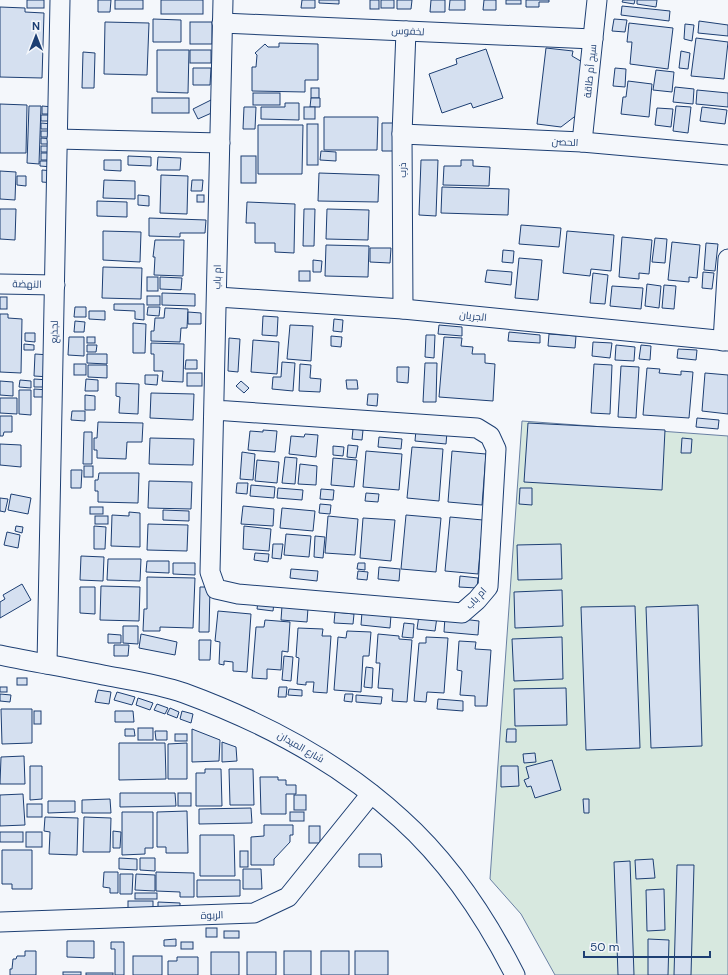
<svg xmlns="http://www.w3.org/2000/svg" width="728" height="975" viewBox="0 0 728 975" font-family="'DM Sans',Cairo,sans-serif">
	<style>
		.green { fill: #d7e8df; stroke: #687fa3 }
		.building { fill: #d5e0f0; stroke: #1d3f73 }
		.lines { fill: none; stroke-linecap: round; stroke-linejoin: round }
		.minor-casing { stroke: #1d3f73; stroke-width: 21 }
		.minor { stroke: #f4f7fb; stroke-width: 19 }
		.labels { text-anchor: middle; dominant-baseline: central; stroke-width: 3; stroke-linejoin: round; paint-order: stroke }
		.street-label { font-size: 10px; fill: #1d3f73; stroke: #f4f7fb }
	</style>
	<rect width="100%" height="100%" fill="#f4f7fb"/>
	<polygon class="green" points="522,421 728,436 728,975 555,975 521,914 490,879"/>
	<g class="building">
		<rect x="27" y="0" width="17" height="8"/>
		<polygon points="98,0 111,0 110,12 98,12"/>
		<rect x="115" y="0" width="28" height="9"/>
		<rect x="161" y="0" width="42" height="14"/>
		<polygon points="302,0 315,0 315,8 301,8"/>
		<polygon points="319,0 339,0 339,4 319,3"/>
		<rect x="370" y="0" width="9" height="9"/>
		<rect x="381" y="0" width="13" height="8"/>
		<polygon points="397,0 412,0 411,9 397,9"/>
		<polygon points="431,0 445,0 445,12 430,12"/>
		<polygon points="450,0 465,0 465,10 449,10"/>
		<polygon points="484,0 496,0 496,10 483,10"/>
		<rect x="506" y="0" width="15" height="4"/>
		<polygon points="526,0 549,0 549,2 539,2 539,7 526,7"/>
		<polygon points="623,0 635,0 634,4 622,2"/>
		<polygon points="637,0 657,0 656,7 637,4"/>
		<polygon points="622,6 670,11 669,21 621,15"/>
		<polygon points="0,7 25,8 25,12 44,13 42,78 0,77"/>
		<polygon points="153,19 181,20 181,42 153,42"/>
		<polygon points="614,19 627,20 625,32 612,31"/>
		<polygon points="699,21 728,25 728,36 698,33"/>
		<polygon points="105,22 149,23 147,75 104,74"/>
		<rect x="190" y="22" width="22" height="22"/>
		<polygon points="629,23 673,28 668,69 630,64 632,42 627,42"/>
		<polygon points="685,24 694,25 692,41 684,39"/>
		<polygon points="696,38 728,42 724,79 691,76"/>
		<polygon points="279,43 318,44 318,80 305,80 305,92 252,91 252,67 256,67 257,55 255,53 265,44 268,47 279,47"/>
		<polygon points="546,48 573,51 572,56 584,63 578,114 561,127 537,124"/>
		<polygon points="486,49 503,98 473,108 471,103 442,113 429,74 457,64 456,59"/>
		<polygon points="157,50 189,50 188,93 157,92"/>
		<rect x="190" y="50" width="21" height="13"/>
		<polygon points="681,51 690,53 688,69 679,68"/>
		<polygon points="83,52 95,53 94,88 82,88"/>
		<polygon points="193,68 211,68 210,85 193,85"/>
		<polygon points="615,68 626,69 625,87 613,86"/>
		<polygon points="656,70 674,72 672,92 653,90"/>
		<polygon points="628,81 652,84 649,117 621,114 623,97 626,97"/>
		<polygon points="675,87 694,89 693,104 673,102"/>
		<rect x="311" y="88" width="8" height="10"/>
		<polygon points="697,90 728,93 728,107 696,104"/>
		<rect x="253" y="93" width="27" height="12"/>
		<rect x="152" y="98" width="37" height="15"/>
		<polygon points="311,98 320,98 320,107 310,107"/>
		<polygon points="211,100 216,111 198,119 193,109"/>
		<polygon points="285,103 299,103 299,120 261,119 261,107 285,107"/>
		<polygon points="0,104 27,105 26,153 0,153"/>
		<polygon points="29,106 41,106 39,164 27,163"/>
		<polygon points="42,106 53,107 53,114 42,114"/>
		<polygon points="676,106 691,107 688,133 673,131"/>
		<polygon points="244,107 256,107 255,129 243,129"/>
		<rect x="304" y="107" width="11" height="12"/>
		<polygon points="702,107 727,110 725,124 700,121"/>
		<polygon points="657,108 673,109 671,127 655,125"/>
		<rect x="41" y="115" width="11" height="6"/>
		<polygon points="324,117 378,117 377,150 324,150"/>
		<polygon points="41,123 53,124 53,129 41,129"/>
		<polygon points="382,123 394,123 393,151 382,151"/>
		<rect x="307" y="124" width="11" height="41"/>
		<polygon points="258,125 303,125 302,174 258,174"/>
		<rect x="41" y="131" width="12" height="6"/>
		<polygon points="41,138 53,139 53,144 41,144"/>
		<rect x="41" y="146" width="12" height="6"/>
		<polygon points="321,151 336,152 336,161 320,160"/>
		<rect x="41" y="153" width="12" height="7"/>
		<polygon points="128,156 151,157 151,166 128,165"/>
		<rect x="241" y="156" width="15" height="27"/>
		<polygon points="158,157 181,158 180,170 157,170"/>
		<polygon points="104,160 121,160 121,171 104,170"/>
		<polygon points="421,160 438,160 436,216 419,215"/>
		<polygon points="461,160 473,160 473,166 490,167 489,186 443,185 444,166 461,166"/>
		<polygon points="40,161 52,161 52,167 40,166"/>
		<polygon points="42,170 54,171 54,183 42,182"/>
		<polygon points="0,171 16,172 15,200 0,199"/>
		<polygon points="319,173 379,175 378,202 318,201"/>
		<polygon points="161,175 188,176 187,214 160,213"/>
		<polygon points="17,176 26,176 26,186 17,185"/>
		<polygon points="104,180 135,181 135,199 103,198"/>
		<polygon points="192,180 203,180 202,191 191,191"/>
		<polygon points="442,187 509,189 508,215 441,213"/>
		<polygon points="138,195 149,196 149,206 138,205"/>
		<rect x="197" y="195" width="7" height="7"/>
		<polygon points="97,201 127,202 127,217 97,216"/>
		<polygon points="247,202 295,204 294,253 275,252 275,243 255,243 255,223 246,223"/>
		<polygon points="0,209 16,209 15,240 0,239"/>
		<polygon points="304,209 315,209 314,246 303,246"/>
		<polygon points="327,209 369,210 368,240 326,239"/>
		<polygon points="149,218 206,220 205,233 180,233 180,237 149,236"/>
		<polygon points="521,225 561,228 559,247 519,244"/>
		<polygon points="103,231 141,232 140,262 103,260"/>
		<polygon points="567,231 614,235 611,271 591,269 590,276 563,273"/>
		<polygon points="622,237 652,240 649,274 639,273 639,279 619,277"/>
		<polygon points="655,238 667,239 665,263 652,262"/>
		<polygon points="155,240 184,240 183,276 154,275 155,257 153,257"/>
		<polygon points="672,242 700,245 697,278 689,277 689,282 668,280"/>
		<polygon points="706,243 718,244 715,271 704,270"/>
		<polygon points="326,245 369,246 368,277 325,276"/>
		<polygon points="370,248 391,248 390,263 370,262"/>
		<polygon points="503,250 514,251 513,263 502,262"/>
		<polygon points="519,258 542,260 538,300 515,298"/>
		<polygon points="313,260 322,261 321,272 313,272"/>
		<polygon points="103,267 142,268 141,299 102,298"/>
		<polygon points="487,270 512,272 511,285 485,282"/>
		<rect x="299" y="271" width="11" height="10"/>
		<polygon points="703,272 714,273 712,289 702,288"/>
		<polygon points="593,273 608,275 605,304 590,303"/>
		<rect x="147" y="277" width="11" height="14"/>
		<polygon points="160,277 182,278 181,290 160,289"/>
		<polygon points="647,284 661,286 659,308 645,306"/>
		<polygon points="664,285 676,286 674,309 662,308"/>
		<polygon points="612,286 643,288 641,309 610,306"/>
		<polygon points="162,293 195,294 195,306 162,305"/>
		<rect x="147" y="296" width="13" height="9"/>
		<rect x="0" y="297" width="7" height="12"/>
		<polygon points="114,304 144,304 144,320 135,319 135,311 114,310"/>
		<polygon points="75,307 86,307 86,317 74,317"/>
		<polygon points="148,307 160,307 159,316 147,315"/>
		<polygon points="165,308 188,309 187,328 181,328 180,342 151,341 151,331 154,331 155,318 164,318"/>
		<polygon points="89,311 105,311 105,320 89,319"/>
		<polygon points="188,312 201,313 201,324 188,324"/>
		<polygon points="0,314 8,314 8,318 22,319 21,373 0,372"/>
		<polygon points="263,316 278,317 277,336 262,335"/>
		<polygon points="334,319 343,320 342,332 333,331"/>
		<polygon points="75,321 85,322 84,332 74,332"/>
		<polygon points="133,323 146,324 145,353 133,353"/>
		<polygon points="290,325 313,326 311,361 287,359"/>
		<polygon points="439,325 462,327 462,336 438,334"/>
		<polygon points="509,332 540,335 540,343 508,341"/>
		<polygon points="25,333 35,333 35,342 25,341"/>
		<polygon points="549,334 576,336 575,348 548,346"/>
		<polygon points="426,335 435,335 434,358 425,357"/>
		<polygon points="331,336 342,337 341,347 331,346"/>
		<polygon points="69,337 84,337 84,356 68,355"/>
		<rect x="87" y="337" width="8" height="6"/>
		<polygon points="444,337 462,338 461,346 473,347 472,354 485,354 485,363 495,364 493,401 439,397"/>
		<polygon points="229,338 240,339 238,372 228,371"/>
		<polygon points="253,340 279,342 277,374 251,372"/>
		<polygon points="593,342 612,343 610,358 592,356"/>
		<polygon points="151,343 184,344 183,382 162,381 163,371 154,371 154,354 151,354"/>
		<polygon points="24,344 34,345 34,350 24,350"/>
		<polygon points="87,345 97,345 96,352 87,352"/>
		<polygon points="616,345 635,347 634,361 615,360"/>
		<polygon points="641,345 651,346 650,360 639,359"/>
		<polygon points="678,349 697,350 696,360 677,358"/>
		<polygon points="35,354 50,355 50,377 34,376"/>
		<polygon points="87,354 107,354 107,364 87,363"/>
		<polygon points="186,360 197,360 197,369 185,369"/>
		<polygon points="282,362 295,363 293,391 272,389 273,377 281,377"/>
		<polygon points="425,363 437,363 436,402 423,402"/>
		<rect x="74" y="364" width="12" height="11"/>
		<polygon points="300,364 311,365 310,378 321,379 320,392 299,391"/>
		<polygon points="594,364 612,365 610,414 591,413"/>
		<polygon points="88,365 107,365 107,378 88,377"/>
		<polygon points="621,366 639,367 636,418 618,417"/>
		<polygon points="397,367 409,367 408,383 397,382"/>
		<polygon points="647,368 660,369 659,373 681,375 681,371 693,372 689,418 643,415"/>
		<rect x="187" y="373" width="15" height="13"/>
		<polygon points="705,373 728,375 728,414 702,411"/>
		<polygon points="145,375 158,375 157,385 145,384"/>
		<polygon points="34,379 49,380 49,387 34,387"/>
		<polygon points="86,379 98,380 98,391 85,391"/>
		<polygon points="20,380 31,381 31,388 19,387"/>
		<polygon points="346,380 357,380 358,389 347,389"/>
		<polygon points="0,381 13,382 13,396 0,395"/>
		<polygon points="241,381 249,388 244,393 236,386"/>
		<polygon points="116,383 139,384 138,414 119,413 120,397 116,396"/>
		<polygon points="34,389 50,390 49,397 34,397"/>
		<polygon points="19,390 31,390 31,415 19,414"/>
		<polygon points="151,393 194,394 193,420 150,418"/>
		<polygon points="368,394 378,394 377,406 367,405"/>
		<polygon points="85,395 95,396 95,410 85,410"/>
		<polygon points="0,398 17,398 17,414 0,413"/>
		<polygon points="72,411 85,411 85,421 71,420"/>
		<polygon points="0,416 12,416 12,432 4,432 3,436 0,436"/>
		<polygon points="697,418 719,420 718,429 696,427"/>
		<polygon points="98,422 143,423 142,442 127,442 126,459 97,458 97,450 94,450 94,438 97,438"/>
		<polygon points="528,423 665,430 662,490 524,482"/>
		<polygon points="353,429 363,430 362,440 352,439"/>
		<polygon points="263,430 277,431 275,452 248,450 250,431 263,432"/>
		<polygon points="416,430 447,432 446,444 415,441"/>
		<polygon points="84,432 92,432 92,464 83,464"/>
		<polygon points="305,434 318,435 316,457 289,454 291,436 304,437"/>
		<polygon points="379,437 402,439 401,449 378,447"/>
		<polygon points="150,438 194,439 193,465 149,464"/>
		<polygon points="682,438 692,439 691,453 681,453"/>
		<polygon points="0,444 21,445 21,467 0,465"/>
		<polygon points="348,445 358,446 356,458 347,457"/>
		<polygon points="333,446 344,447 343,456 333,455"/>
		<polygon points="412,447 443,449 439,501 407,498"/>
		<polygon points="366,451 402,454 399,490 363,487"/>
		<polygon points="452,451 486,454 482,505 448,502"/>
		<polygon points="242,452 255,454 253,480 240,479"/>
		<polygon points="285,457 297,458 295,484 282,483"/>
		<polygon points="333,458 357,460 354,487 331,485"/>
		<polygon points="257,460 279,462 277,483 255,481"/>
		<polygon points="300,464 317,466 316,485 298,484"/>
		<rect x="84" y="466" width="9" height="11"/>
		<polygon points="71,470 82,470 81,488 71,488"/>
		<polygon points="99,473 139,473 138,503 98,502 98,491 95,491 95,480 98,480"/>
		<polygon points="149,481 192,482 191,509 148,508"/>
		<polygon points="237,483 248,483 247,494 236,493"/>
		<polygon points="251,485 275,487 274,498 250,496"/>
		<polygon points="278,488 303,490 302,500 277,498"/>
		<polygon points="520,488 532,488 532,505 519,504"/>
		<polygon points="321,489 334,490 333,500 320,499"/>
		<polygon points="366,493 379,494 378,502 365,501"/>
		<polygon points="11,494 31,498 28,514 8,510"/>
		<polygon points="0,498 8,499 5,512 0,511"/>
		<polygon points="320,504 331,505 330,514 319,513"/>
		<polygon points="243,506 274,509 273,526 241,524"/>
		<rect x="90" y="507" width="13" height="7"/>
		<polygon points="282,508 315,511 313,531 280,528"/>
		<polygon points="163,510 189,511 189,521 163,520"/>
		<polygon points="129,512 140,513 140,547 111,546 112,515 129,516"/>
		<polygon points="406,515 441,518 436,572 401,569"/>
		<rect x="95" y="516" width="13" height="8"/>
		<polygon points="328,516 358,519 355,555 325,553"/>
		<polygon points="450,517 483,520 478,574 445,571"/>
		<polygon points="363,518 395,520 391,561 360,558"/>
		<polygon points="148,524 188,525 187,551 147,550"/>
		<polygon points="16,526 23,527 22,533 15,531"/>
		<polygon points="94,526 106,527 105,549 94,549"/>
		<polygon points="244,526 271,529 269,551 243,549"/>
		<polygon points="7,532 20,535 18,548 4,545"/>
		<polygon points="286,534 311,536 309,557 284,555"/>
		<polygon points="315,536 325,537 323,558 314,557"/>
		<polygon points="273,544 283,544 281,559 272,558"/>
		<polygon points="561,544 562,579 518,580 517,545"/>
		<polygon points="255,553 269,554 268,562 254,560"/>
		<polygon points="81,556 104,557 103,581 80,580"/>
		<polygon points="108,559 141,559 140,581 107,580"/>
		<polygon points="147,561 169,561 169,573 146,572"/>
		<polygon points="173,563 195,563 195,575 173,574"/>
		<polygon points="358,563 365,563 365,570 357,569"/>
		<polygon points="379,567 400,569 399,581 378,579"/>
		<polygon points="291,569 318,571 317,581 290,578"/>
		<polygon points="358,571 368,572 367,580 357,579"/>
		<polygon points="460,576 478,578 477,588 459,587"/>
		<polygon points="147,577 195,578 193,628 160,627 160,631 143,631 144,609 147,609"/>
		<polygon points="22,584 31,600 0,618 0,602 5,599 3,595"/>
		<polygon points="101,586 140,587 139,621 100,620"/>
		<polygon points="80,587 95,587 95,614 80,613"/>
		<polygon points="200,587 210,587 209,632 199,632"/>
		<polygon points="562,590 563,626 515,628 514,592"/>
		<polygon points="258,602 274,603 273,611 257,609"/>
		<polygon points="698,605 702,746 651,748 646,607"/>
		<polygon points="282,606 308,608 307,622 281,620"/>
		<polygon points="635,606 640,748 586,750 581,607"/>
		<polygon points="218,611 251,614 247,672 233,671 233,662 224,661 224,665 219,664 220,642 215,641"/>
		<polygon points="335,612 354,614 353,624 334,623"/>
		<polygon points="362,612 391,615 390,628 361,625"/>
		<polygon points="419,615 437,617 435,631 417,629"/>
		<polygon points="445,617 479,621 478,635 444,632"/>
		<polygon points="265,620 290,622 288,652 282,651 281,670 267,669 267,679 252,678 256,627 264,627"/>
		<polygon points="404,623 414,624 413,638 402,637"/>
		<polygon points="123,626 138,626 138,644 123,643"/>
		<polygon points="298,628 323,629 322,636 331,636 327,693 313,692 314,682 306,682 306,685 297,684 299,658 296,657"/>
		<polygon points="347,631 371,632 369,656 363,656 361,692 334,690 338,637 346,638"/>
		<polygon points="108,634 121,635 121,643 108,643"/>
		<polygon points="141,634 177,642 175,655 139,648"/>
		<polygon points="378,634 399,636 399,639 412,640 407,702 392,701 393,689 378,688 380,663 376,663"/>
		<polygon points="426,637 448,638 444,693 427,692 426,702 414,701 419,643 426,643"/>
		<polygon points="562,637 563,679 514,681 512,639"/>
		<polygon points="199,640 211,640 210,660 199,660"/>
		<polygon points="459,641 476,642 475,649 491,650 487,706 475,706 475,696 460,695 462,671 457,670"/>
		<polygon points="114,645 129,645 128,656 114,656"/>
		<polygon points="284,656 293,657 291,681 282,680"/>
		<polygon points="366,667 373,668 372,688 364,687"/>
		<rect x="17" y="678" width="10" height="7"/>
		<rect x="0" y="687" width="7" height="5"/>
		<polygon points="279,687 287,687 286,697 278,697"/>
		<polygon points="566,688 567,725 515,726 514,689"/>
		<polygon points="289,689 302,690 302,696 288,695"/>
		<polygon points="98,690 111,692 109,704 95,702"/>
		<polygon points="117,692 135,697 132,705 114,700"/>
		<polygon points="0,694 11,695 10,702 0,701"/>
		<polygon points="345,694 353,694 352,702 344,701"/>
		<polygon points="356,695 382,697 381,704 356,702"/>
		<polygon points="138,698 153,703 150,710 136,705"/>
		<polygon points="438,699 463,701 463,711 437,709"/>
		<polygon points="157,704 168,708 165,714 154,710"/>
		<polygon points="170,708 179,712 177,718 167,714"/>
		<polygon points="1,709 32,709 32,743 2,744"/>
		<rect x="34" y="711" width="7" height="13"/>
		<polygon points="115,711 133,711 134,722 115,722"/>
		<polygon points="182,711 193,714 191,723 180,719"/>
		<rect x="138" y="728" width="15" height="12"/>
		<polygon points="125,729 134,729 135,736 125,736"/>
		<polygon points="192,729 220,740 219,761 192,762"/>
		<polygon points="507,729 516,729 516,742 506,742"/>
		<polygon points="155,731 167,731 167,740 156,740"/>
		<rect x="175" y="734" width="12" height="7"/>
		<polygon points="222,742 236,747 237,761 222,762"/>
		<polygon points="119,743 165,743 166,779 119,780"/>
		<polygon points="187,743 187,779 168,779 168,744"/>
		<polygon points="535,753 536,762 524,763 523,754"/>
		<polygon points="24,756 25,784 0,784 1,757"/>
		<polygon points="552,760 561,790 535,798 531,786 527,787 524,780 529,778 526,767"/>
		<polygon points="30,766 42,766 42,799 30,800"/>
		<polygon points="501,766 518,766 519,786 501,787"/>
		<polygon points="205,769 221,769 222,806 196,806 196,773 205,773"/>
		<polygon points="229,769 253,769 254,805 230,805"/>
		<polygon points="260,777 278,777 278,780 286,780 286,785 296,785 296,794 286,794 286,814 261,814"/>
		<polygon points="120,793 175,793 176,806 120,807"/>
		<rect x="178" y="793" width="13" height="13"/>
		<polygon points="23,794 25,825 0,826 0,795"/>
		<rect x="294" y="795" width="12" height="15"/>
		<polygon points="110,799 111,813 82,813 82,800"/>
		<polygon points="583,799 589,799 589,813 584,813"/>
		<polygon points="48,801 75,801 75,812 48,813"/>
		<rect x="27" y="804" width="15" height="13"/>
		<polygon points="251,808 252,823 199,824 199,809"/>
		<polygon points="187,811 188,853 166,853 166,847 157,847 157,812"/>
		<polygon points="122,812 153,812 153,848 145,848 145,854 122,855"/>
		<rect x="290" y="812" width="14" height="9"/>
		<polygon points="45,817 78,818 77,855 49,854 50,832 44,831"/>
		<polygon points="84,817 111,818 110,852 83,852"/>
		<polygon points="264,825 293,825 293,835 290,835 290,842 274,859 274,865 251,865 251,837 264,836"/>
		<rect x="309" y="826" width="11" height="17"/>
		<polygon points="113,831 121,832 120,848 113,848"/>
		<rect x="0" y="832" width="23" height="10"/>
		<rect x="26" y="832" width="16" height="15"/>
		<polygon points="200,835 234,835 235,876 200,876"/>
		<polygon points="2,850 32,850 32,889 12,889 12,884 2,884"/>
		<rect x="240" y="851" width="8" height="16"/>
		<polygon points="359,854 381,854 382,867 359,867"/>
		<polygon points="119,858 137,859 137,870 119,869"/>
		<polygon points="140,858 155,858 155,871 140,870"/>
		<polygon points="653,859 655,878 636,879 635,860"/>
		<polygon points="630,861 634,975 618,975 614,862"/>
		<polygon points="677,865 694,865 691,975 674,975"/>
		<polygon points="243,869 261,869 262,889 243,889"/>
		<polygon points="104,872 118,872 118,893 110,893 110,888 103,887"/>
		<polygon points="156,872 194,873 194,897 180,897 180,892 156,891"/>
		<polygon points="120,874 133,874 132,894 120,894"/>
		<polygon points="136,874 155,875 155,891 135,890"/>
		<polygon points="197,880 240,880 240,896 197,897"/>
		<polygon points="664,889 665,930 647,931 646,890"/>
		<rect x="135" y="893" width="22" height="6"/>
		<rect x="128" y="901" width="25" height="8"/>
		<polygon points="158,902 180,903 180,910 158,910"/>
		<rect x="206" y="928" width="11" height="9"/>
		<rect x="224" y="931" width="15" height="7"/>
		<polygon points="176,939 176,946 164,946 164,940"/>
		<polygon points="648,939 669,940 668,975 648,975"/>
		<polygon points="67,941 94,941 94,958 67,957"/>
		<polygon points="111,942 124,942 124,975 115,975 115,949 111,949"/>
		<rect x="181" y="942" width="12" height="7"/>
		<polygon points="25,951 36,951 36,975 10,975 10,969 12,969 13,959 16,959 17,956 25,956"/>
		<rect x="284" y="951" width="27" height="24"/>
		<rect x="321" y="951" width="28" height="24"/>
		<rect x="355" y="951" width="33" height="24"/>
		<rect x="211" y="952" width="28" height="23"/>
		<rect x="247" y="952" width="29" height="23"/>
		<rect x="133" y="956" width="29" height="19"/>
		<polygon points="177,957 198,957 198,975 168,975 168,961 177,961"/>
		<rect x="63" y="972" width="18" height="3"/>
		<rect x="86" y="973" width="27" height="2"/>
	</g>
	<g class="lines">
		<defs>
			<g id="minor">
				<polyline points="222,23 593,39"/>
				<polyline points="402,134 582,142 728,155"/>
				<polyline points="57,139 220,143"/>
				<polyline points="582,142 597,0"/>
				<polyline points="0,284 55,285"/>
				<polyline points="217,297 403,309 728,341"/>
				<polyline points="403,309 402,134 406,31"/>
				<polyline points="723,341 728,259"/>
				<polyline points="214,410 477,428 490,436 496,449 488,587 477,600 462,613 238,594 216,589 210,572 223,0"/>
				<path d="M0,655C34,662 69,668 103,675C130,680 159,684 184,693C263,722 339,762 401,819C449,862 486,918 515,975"/>
				<polyline points="47,664 60,0"/>
				<polyline points="0,922 254,913 288,897 371,794"/>
			</g>
		</defs>
		<use href="#minor" class="minor-casing"/>
		<use href="#minor" class="minor"/>
	</g>
	<g class="labels">
		<g class="street-label">
			<text transform="translate(408 31) rotate(3)">لخفوس</text>
			<text transform="translate(590 71) rotate(-84)">سيج أم طاقة</text>
			<text transform="translate(565 142) rotate(3)">الحصن</text>
			<text transform="translate(402 170) rotate(-90)">ذرب</text>
			<text transform="translate(217 277) rotate(-89)">ام باب</text>
			<text transform="translate(27 284) rotate(1)">النهضة</text>
			<text transform="translate(473 316) rotate(6)">الجريان</text>
			<text transform="translate(54 332) rotate(-89)">لجذيع</text>
			<text transform="translate(476 598) rotate(-47)">ام باب</text>
			<text transform="translate(301 747) rotate(30)">شارع الميدان</text>
			<text transform="translate(212 915) rotate(-2)">الربوة</text>
		</g>
	</g>
	<g transform="translate(36 36)" stroke="#f4f7fb" stroke-width="3" paint-order="stroke">
	<path d="M0-3L7 15L0 10L-7 15Z" fill="#1d3f73"/>
	<text y="-6" font-size="11" font-weight="bold" text-anchor="middle" fill="#1d3f73">N</text>
	</g>
	<path d="M584 951v6h126v-6" fill="none" stroke="#1d3f73" stroke-width="2"/>
	<text x="590" y="951" font-size="12" fill="#1d3f73" stroke="#f4f7fb" stroke-width="3" paint-order="stroke">50 m</text>
</svg>
